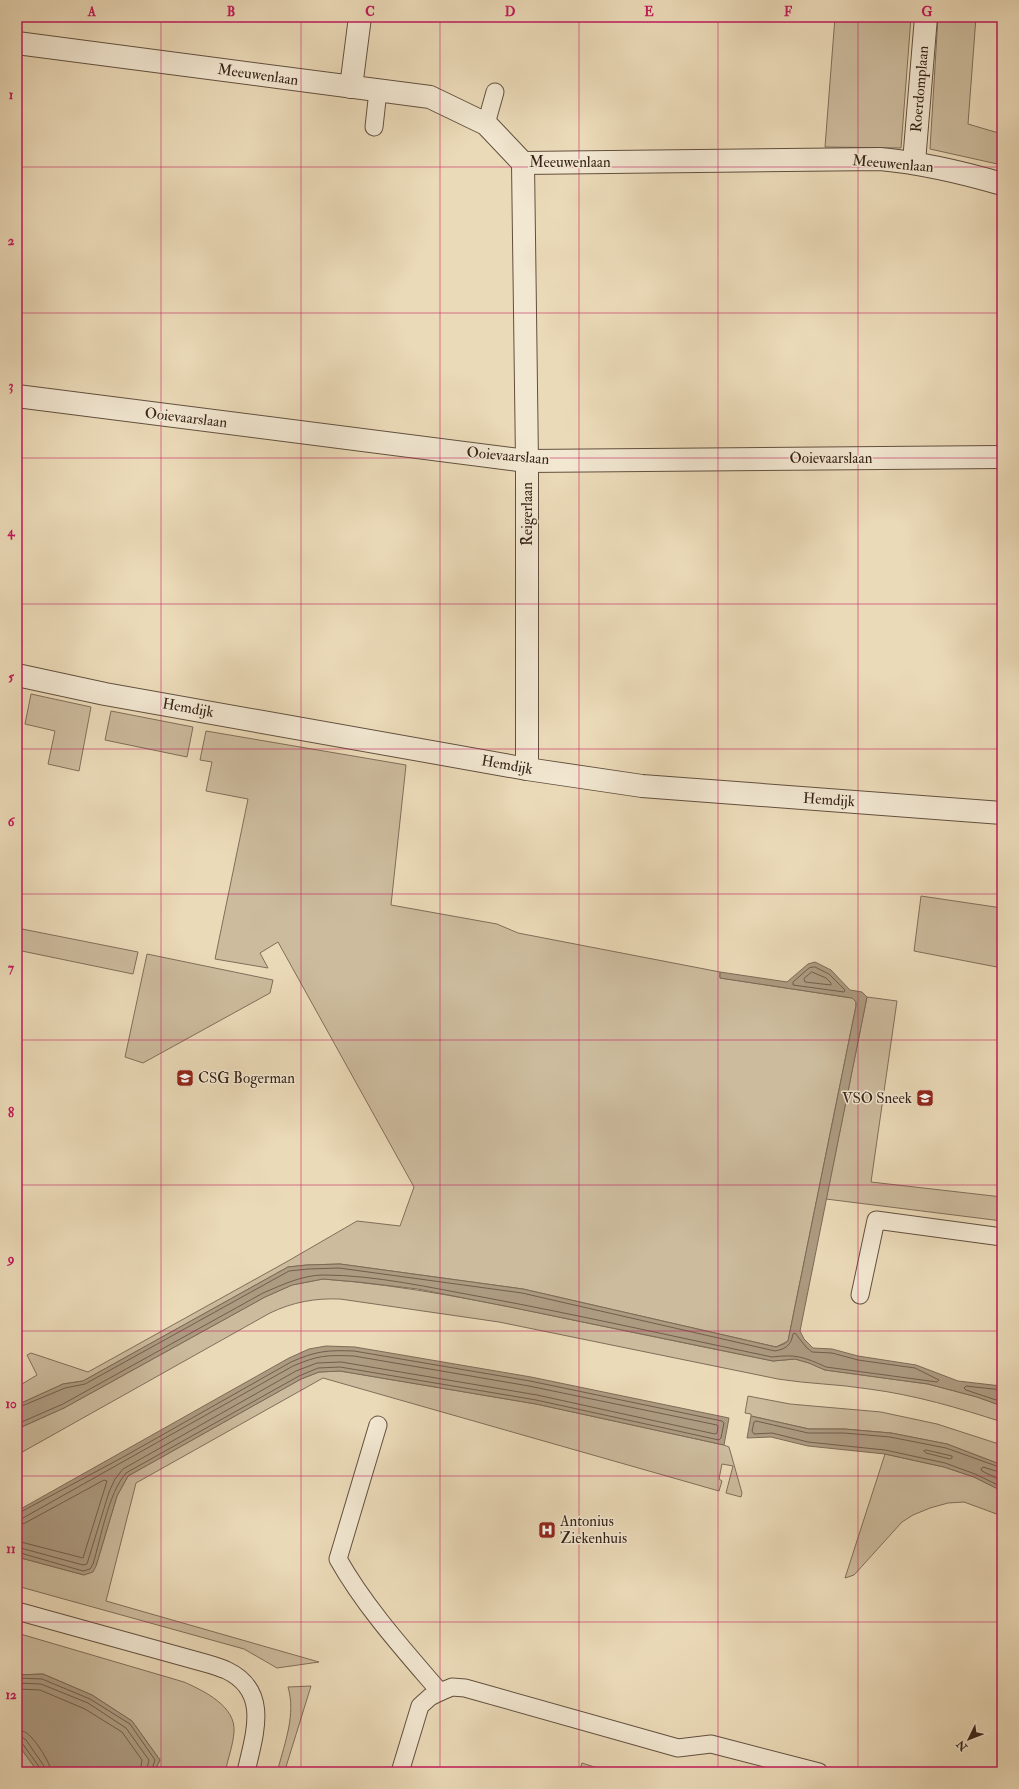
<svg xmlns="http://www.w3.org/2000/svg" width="1019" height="1789" viewBox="0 0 1019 1789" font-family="'IM FELL Double Pica',serif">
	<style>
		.green { fill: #ccbb9d; stroke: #806e5a }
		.water { fill: #ad9b81; stroke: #7d6b57 }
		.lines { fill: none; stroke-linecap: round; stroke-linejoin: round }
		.shore { stroke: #715e4c; stroke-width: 1 }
		.service-casing { stroke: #62503f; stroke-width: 19 }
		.minor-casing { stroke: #62503f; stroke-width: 24 }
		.service { stroke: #f2e7d1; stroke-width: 17 }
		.minor { stroke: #f2e7d1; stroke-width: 22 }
		.grid { fill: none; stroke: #c2185b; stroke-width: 1; stroke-opacity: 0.55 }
		.labels { text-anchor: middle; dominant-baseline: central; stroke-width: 3; stroke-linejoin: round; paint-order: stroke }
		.street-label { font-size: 15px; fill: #352217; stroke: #f2e7d1 }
		.poi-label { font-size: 15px; fill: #352217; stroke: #f2e7d1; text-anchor: start }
		.neatline { fill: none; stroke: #c2185b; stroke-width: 1.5 }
		.grid-label { font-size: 13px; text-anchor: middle; font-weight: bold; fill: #c2185b }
	</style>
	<rect width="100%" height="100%" fill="#ebdab8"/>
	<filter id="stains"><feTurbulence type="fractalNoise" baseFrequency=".005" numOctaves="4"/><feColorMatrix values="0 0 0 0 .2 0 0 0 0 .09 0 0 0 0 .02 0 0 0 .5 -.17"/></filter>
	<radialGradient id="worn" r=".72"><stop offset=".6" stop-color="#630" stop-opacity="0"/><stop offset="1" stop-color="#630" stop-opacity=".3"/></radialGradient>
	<g class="green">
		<polygon points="835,17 911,17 901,148 825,147"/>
		<polygon points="938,17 976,17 968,124 1002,134 1002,165 930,149"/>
		<polygon points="31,694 91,707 79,771 48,764 55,731 25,724"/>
		<polygon points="111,711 193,727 187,757 105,740"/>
		<polygon points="206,731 406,765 391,905 497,924 518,933 720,972 720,978 852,998 856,1002 856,1006 788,1341 776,1347 523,1289 340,1264 307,1265 288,1267 83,1381 63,1384 17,1405 17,1387 37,1375 27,1355 31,1353 88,1372 288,1261 357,1221 400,1226 414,1187 278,942 260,953 268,968 215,959 248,799 206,791 212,762 200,760"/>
		<polygon points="921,896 1002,908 1002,968 914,951"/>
		<polygon points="17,928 138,952 133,974 17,950"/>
		<polygon points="147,954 273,980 270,993 143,1063 125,1057"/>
		<polygon points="867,997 897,1001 871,1182 1002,1197 1002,1221 826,1199"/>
		<path d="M323,1279C405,1285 487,1302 568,1319C636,1333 704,1347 773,1361L795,1359L809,1363L825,1370L928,1384L977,1397L1002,1406V1422C959,1408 915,1395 869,1389C839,1384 808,1384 778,1379L499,1322L340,1299C315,1298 293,1302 270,1313L17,1455V1429L64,1408L265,1297L292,1285Z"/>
		<polygon points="340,1371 536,1404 724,1445 729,1447 742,1493 741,1497 726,1493 733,1466 722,1464 719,1479 722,1481 719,1491 323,1378 136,1483 106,1601 319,1662 277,1668 244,1649 17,1586 21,1558 84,1575 96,1566 117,1496 128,1476 301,1379 319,1372"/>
		<polygon points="748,1396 790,1404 881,1412 937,1424 1002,1445 1002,1465 947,1444 891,1433 844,1429 809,1429 751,1416 751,1414 745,1413"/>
		<polygon points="885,1454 944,1467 974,1477 1002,1491 1002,1516 964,1502 948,1503 930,1508 913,1515 902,1522 854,1575 845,1578"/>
		<path d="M17,1633L184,1682C204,1691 236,1706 234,1732C233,1745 228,1759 225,1772H154L160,1760L132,1721L92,1695L43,1674L17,1675Z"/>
		<path d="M311,1686L285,1770L278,1769C285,1742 296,1714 288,1687Z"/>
		<polygon points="17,1743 38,1772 17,1772"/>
		<polygon points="582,1763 610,1772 579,1772"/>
	</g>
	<g class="water">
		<polygon points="815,962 831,970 850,990 862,992 867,997 800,1331 804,1339 813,1348 832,1349 858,1356 916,1365 958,1381 1001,1386 1002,1406 977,1397 928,1384 825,1370 809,1363 795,1359 773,1361 510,1307 418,1289 358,1282 323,1279 292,1285 265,1297 64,1408 17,1429 17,1405 63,1384 83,1381 288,1267 307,1265 340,1264 523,1289 776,1347 784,1344 788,1341 856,1006 856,1002 852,998 720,978 720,972 787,982 808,964"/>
		<polygon points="326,1346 355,1347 531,1377 729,1418 724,1445 536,1404 340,1371 319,1372 301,1379 128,1476 117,1496 96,1566 93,1572 84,1575 21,1558 17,1555 17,1511 289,1358 309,1349"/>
		<polygon points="751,1416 809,1429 844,1429 891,1433 947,1444 1002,1465 1002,1491 974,1477 944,1467 885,1454 808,1446 771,1437 747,1438"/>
		<polygon points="43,1674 92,1695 132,1721 160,1760 154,1772 38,1772 17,1743 17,1675"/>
	</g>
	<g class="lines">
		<g class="shore">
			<polygon points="815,967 829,974 845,990 844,992 793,985 793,982 809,968"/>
			<polygon points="812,972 826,978 831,983 831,985 805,982 804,979"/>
			<polyline points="1002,1390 966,1386 964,1388 966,1390 1002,1402"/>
			<path d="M17,1408L65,1388L85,1384L289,1271L308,1269L339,1268L522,1293L775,1351C786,1349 791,1345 793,1334L795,1333L806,1347L812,1352L832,1353L858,1360L915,1368L939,1380L937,1382L826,1367C804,1357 796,1354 772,1357C676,1337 579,1315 482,1297C432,1288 375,1275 324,1275C302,1275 282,1285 263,1293L63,1404L17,1424"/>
			<polygon points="926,1450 952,1456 952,1458 950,1459 926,1453 924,1451"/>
			<polyline points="1002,1468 946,1448 890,1437 844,1433 808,1433 756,1421 754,1422 752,1431 754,1434 772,1433 808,1442 885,1450 945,1463 975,1474 1002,1487"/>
			<polyline points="1002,1473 983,1467 981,1469 982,1471 1002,1481"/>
			<path d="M17,1514L125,1456L291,1362C316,1351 327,1350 354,1351L530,1381L722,1421L724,1423L721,1438L719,1440L536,1400L340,1367L318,1368L299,1376L126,1473C108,1494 101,1538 93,1564L90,1569L83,1571L17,1552"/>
			<path d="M17,1519L23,1518L293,1366C319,1355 326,1355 354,1356L529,1386L717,1425L718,1426L717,1433L715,1434L537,1395L341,1362L317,1363L296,1371L123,1469L115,1479L109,1492L87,1564L83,1565L17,1547"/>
			<polyline points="17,1525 25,1523 104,1480 107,1481 83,1558 17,1541"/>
			<polyline points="17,1678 42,1679 90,1699 130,1724 155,1760 151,1772"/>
			<polyline points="17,1683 41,1684 88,1703 126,1728 149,1760 146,1772"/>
			<polyline points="17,1689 40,1690 85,1709 122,1732 142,1760 140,1772"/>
			<path d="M17,1730C21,1731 25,1731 29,1735C36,1741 51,1763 51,1772"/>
			<polyline points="17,1737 22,1737 26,1740 44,1766 45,1772"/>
			<polyline points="17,1742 22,1743 40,1768 40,1772"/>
		</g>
		<defs>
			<g id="service">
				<polyline points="486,124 495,92"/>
				<polyline points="374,127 378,91"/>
				<polyline points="860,1295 876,1220 1002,1237"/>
				<path d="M378,1425L338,1559C365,1607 404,1650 440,1692"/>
				<path d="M17,1611L205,1663C212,1665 219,1667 226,1670C271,1691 254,1735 246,1772"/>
				<polyline points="400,1772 420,1706 430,1697 440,1692 452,1687 465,1688 678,1748 711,1744 819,1772"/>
			</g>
			<g id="minor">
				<path d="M17,43L430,97L486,124L523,163L880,159C923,163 961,172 1002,184"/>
				<polyline points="351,87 360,17"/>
				<polyline points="914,162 926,17"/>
				<polyline points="523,163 527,461 527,769"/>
				<polyline points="17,396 527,461 1002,457"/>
				<polyline points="17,675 105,694 527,769 642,786 1002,813"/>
			</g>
		</defs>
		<use href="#service" class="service-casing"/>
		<use href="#minor" class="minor-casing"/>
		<use href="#service" class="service"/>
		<use href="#minor" class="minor"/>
	</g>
	<path class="grid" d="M161,17V1772M301,17V1772M440,17V1772M579,17V1772M718,17V1772M858,17V1772M17,167H1002M17,313H1002M17,458H1002M17,604H1002M17,749H1002M17,894H1002M17,1040H1002M17,1185H1002M17,1331H1002M17,1476H1002M17,1622H1002"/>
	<defs>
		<symbol id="school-square" viewBox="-11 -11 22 22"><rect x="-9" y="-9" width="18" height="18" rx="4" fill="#8f2418" stroke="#f2e7d1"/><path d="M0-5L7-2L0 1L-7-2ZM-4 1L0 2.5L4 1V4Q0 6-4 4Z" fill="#fff"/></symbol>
		<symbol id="hospital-square" viewBox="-11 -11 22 22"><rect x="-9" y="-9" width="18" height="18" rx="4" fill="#8f2418" stroke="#f2e7d1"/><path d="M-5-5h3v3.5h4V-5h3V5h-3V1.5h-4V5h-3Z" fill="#fff"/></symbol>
	</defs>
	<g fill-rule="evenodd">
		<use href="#school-square" x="175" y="1068" width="20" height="20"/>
		<use href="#school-square" x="915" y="1088" width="20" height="20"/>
		<use href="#hospital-square" x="537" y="1520" width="20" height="20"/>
	</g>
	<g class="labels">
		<g class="street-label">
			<text transform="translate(258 75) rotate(8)">Meeuwenlaan</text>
			<text transform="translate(920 89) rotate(-85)">Roerdomplaan</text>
			<text x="570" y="162">Meeuwenlaan</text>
			<text transform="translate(893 164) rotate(5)">Meeuwenlaan</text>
			<text transform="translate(186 418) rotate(7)">Ooievaarslaan</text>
			<text transform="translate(508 456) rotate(5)">Ooievaarslaan</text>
			<text x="831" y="458">Ooievaarslaan</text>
			<text transform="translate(527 514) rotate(-90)">Reigerlaan</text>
			<text transform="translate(188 708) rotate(10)">Hemdijk</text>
			<text transform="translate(507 765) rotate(10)">Hemdijk</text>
			<text transform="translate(829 800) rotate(4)">Hemdijk</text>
		</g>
		<g class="poi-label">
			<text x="198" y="1078">CSG Bogerman</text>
			<text x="912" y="1098" text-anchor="end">VSO Sneek</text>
			<text x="560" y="1521">Antonius<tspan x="560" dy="17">Ziekenhuis</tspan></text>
		</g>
	</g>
	<rect width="1019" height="1789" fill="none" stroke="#ebdab8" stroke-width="44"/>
	<g transform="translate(969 1739) rotate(227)" stroke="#f2e7d1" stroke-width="3" paint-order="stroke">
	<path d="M0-3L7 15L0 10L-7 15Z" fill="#352217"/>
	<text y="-6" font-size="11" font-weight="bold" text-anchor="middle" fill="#352217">N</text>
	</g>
	<rect x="22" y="22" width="975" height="1745" class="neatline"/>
	<g class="grid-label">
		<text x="92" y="16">A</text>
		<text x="231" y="16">B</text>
		<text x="370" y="16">C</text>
		<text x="510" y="16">D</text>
		<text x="649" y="16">E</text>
		<text x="788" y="16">F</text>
		<text x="927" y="16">G</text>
		<text x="11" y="99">1</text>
		<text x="11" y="245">2</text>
		<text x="11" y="390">3</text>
		<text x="11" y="536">4</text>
		<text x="11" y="681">5</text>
		<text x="11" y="826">6</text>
		<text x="11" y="972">7</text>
		<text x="11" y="1117">8</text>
		<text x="11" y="1263">9</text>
		<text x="11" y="1408">10</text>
		<text x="11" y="1553">11</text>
		<text x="11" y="1699">12</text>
	</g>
	<rect width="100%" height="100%" filter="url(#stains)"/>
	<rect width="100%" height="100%" fill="url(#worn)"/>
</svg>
